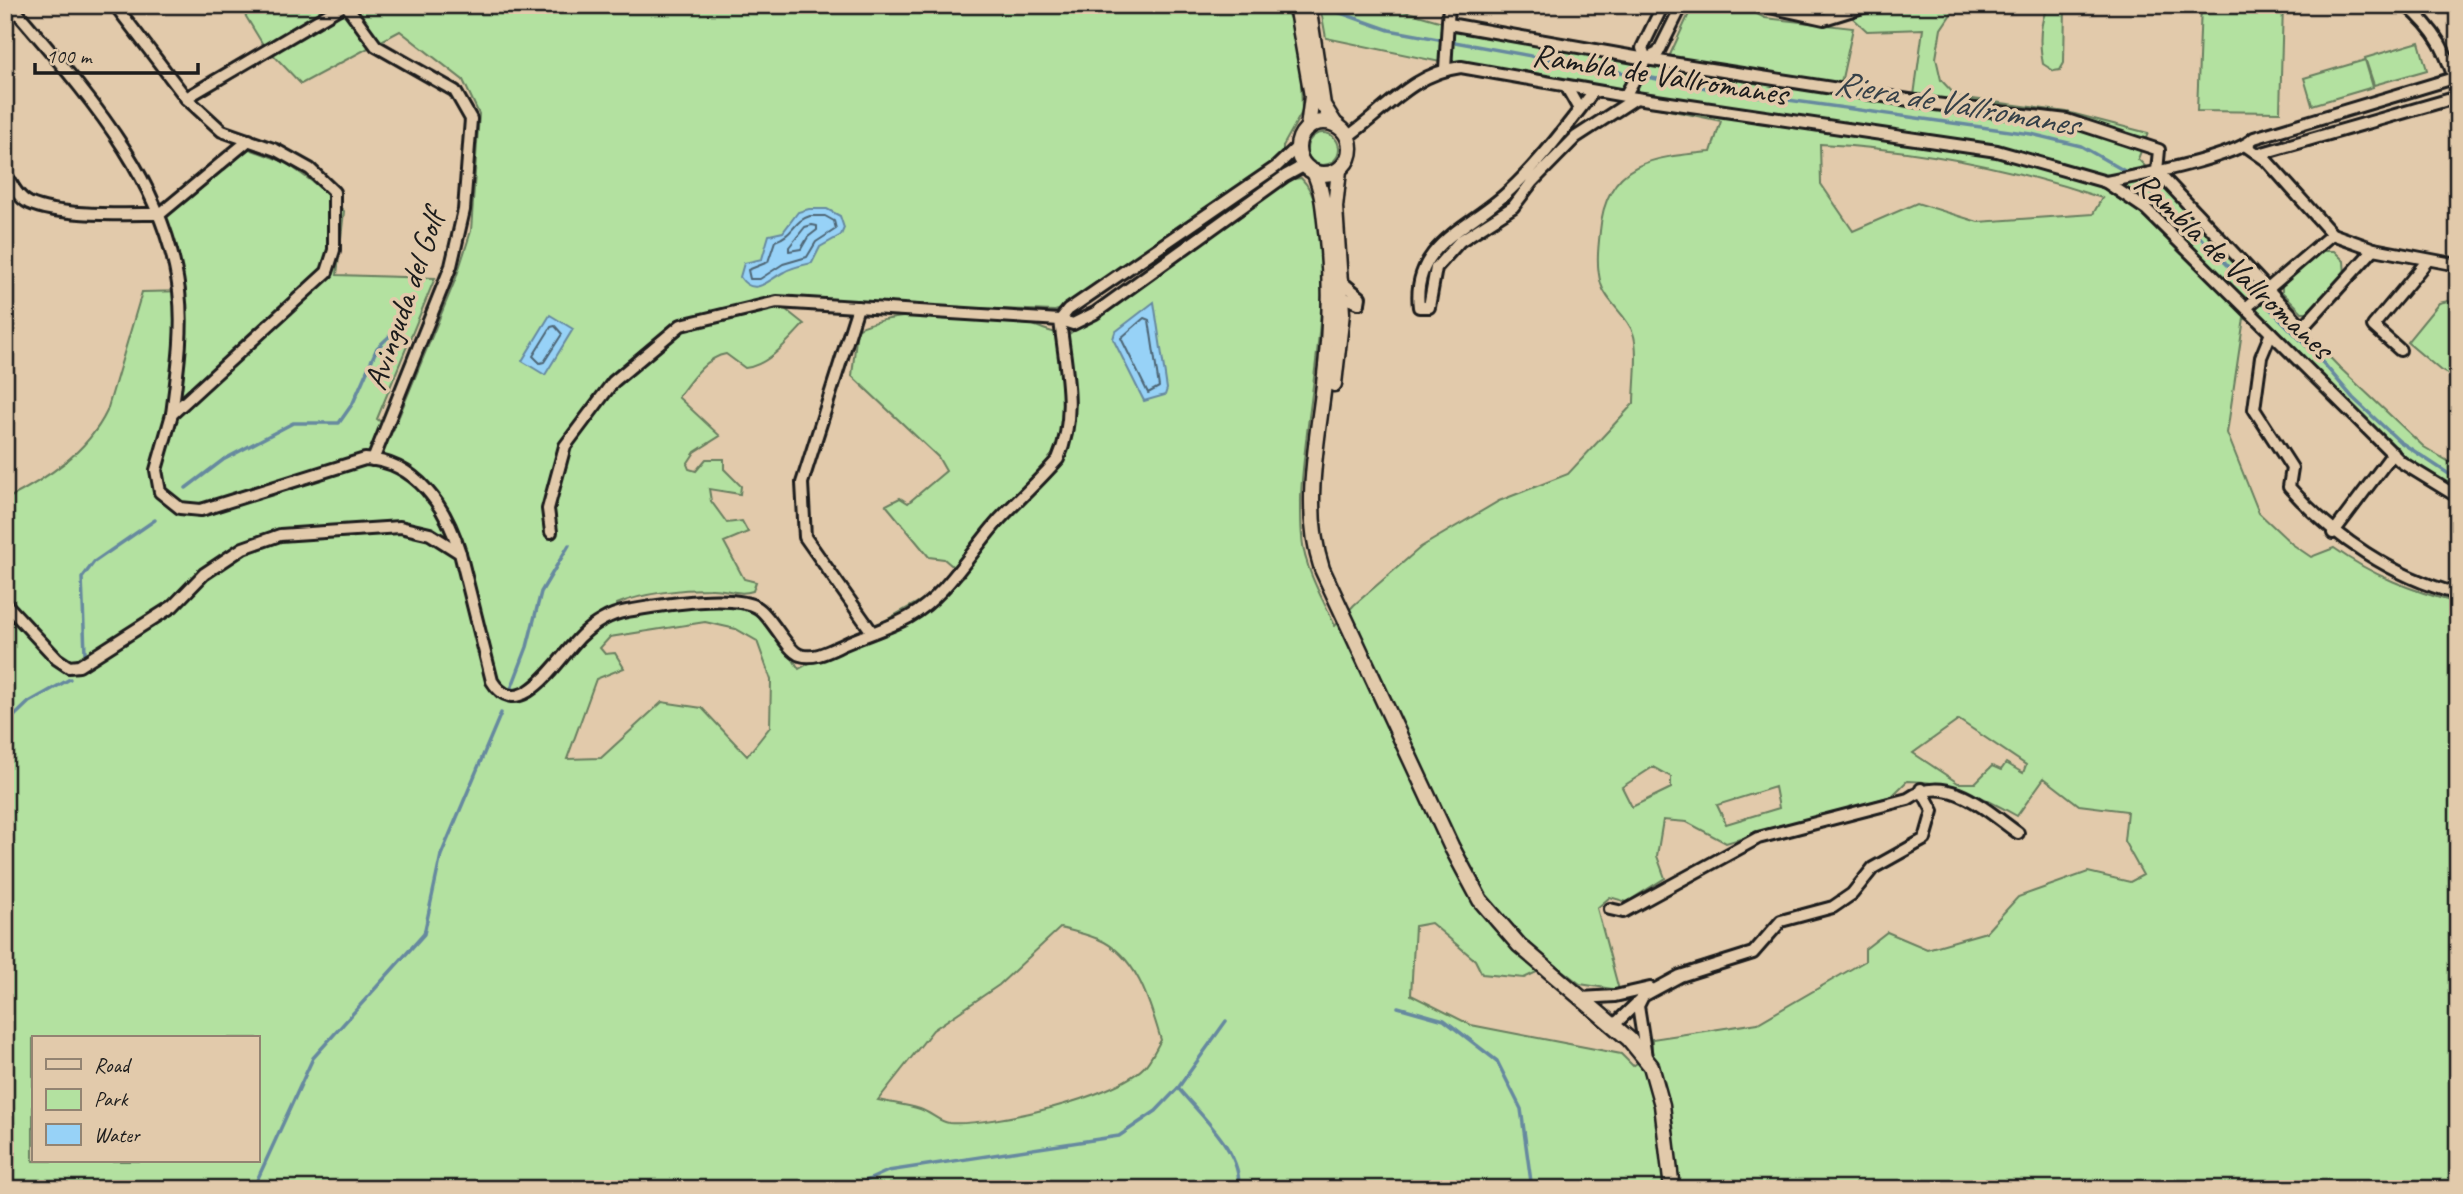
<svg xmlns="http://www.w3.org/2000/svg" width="2463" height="1194" viewBox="0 0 2463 1194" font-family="Caveat,sans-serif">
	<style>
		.green { fill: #b3e1a0; stroke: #687e5e; stroke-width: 2; fill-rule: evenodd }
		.water { fill: #97d2f7; stroke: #66899f; stroke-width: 2 }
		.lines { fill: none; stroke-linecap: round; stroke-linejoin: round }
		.shore { stroke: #4d6574; stroke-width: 2 }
		.stream { stroke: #66899f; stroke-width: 3.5 }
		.minor-casing { stroke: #1c1c1c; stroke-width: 16 }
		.major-casing { stroke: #1c1c1c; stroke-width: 19 }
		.minor { stroke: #e2caab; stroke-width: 10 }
		.major { stroke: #e2caab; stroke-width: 14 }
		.labels { text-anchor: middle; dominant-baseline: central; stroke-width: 7; stroke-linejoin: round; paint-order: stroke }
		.street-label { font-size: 33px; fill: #1c1c1c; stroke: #e2caab }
		.water-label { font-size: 35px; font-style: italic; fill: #354048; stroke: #e2caab }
	</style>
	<rect width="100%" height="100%" fill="#e2caab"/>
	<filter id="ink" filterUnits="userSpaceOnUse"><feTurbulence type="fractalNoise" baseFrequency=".0143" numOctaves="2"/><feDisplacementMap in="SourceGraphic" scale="14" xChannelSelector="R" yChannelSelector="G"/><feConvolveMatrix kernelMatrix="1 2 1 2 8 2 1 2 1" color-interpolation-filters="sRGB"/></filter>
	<g filter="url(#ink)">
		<g class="green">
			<path d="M239,5H1284L1300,42L1302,112L1283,146V156L1067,307L1055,311L860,304L859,313L785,309L804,324C789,340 768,366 745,368L726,354C706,357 690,381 678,397L720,436L695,452L687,464L689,469L696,471L706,459H724V469L741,486L740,494L709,489L711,501L727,523L742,521L748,532L724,542L744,579L756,582L753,591C737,596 726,588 710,589C682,589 642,593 617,604L624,617C653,613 733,596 756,614C775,629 786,649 799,669L964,576L944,559L929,557L886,505L900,498L908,503L946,471L938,457L852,376L857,329C899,308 972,316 1018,321C1037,324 1050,335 1069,334L1286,180L1301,178C1351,226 1299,436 1301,504C1301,521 1301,546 1307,562C1313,584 1326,605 1335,626L1354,605L1421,547L1499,501L1568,474L1634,403C1634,386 1639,348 1633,333C1627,315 1606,302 1601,284C1596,266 1598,249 1600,231C1606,161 1653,157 1711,152L1721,121L1326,38L1320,5H1383L1439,21L1632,62L1913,103L1923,29L1867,31L1844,10L1858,5H1957L1941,29L1936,58L1941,80L1957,97L2067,112L2148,133L2138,159L2340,368L2424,447L2458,467V504L2376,444L2258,326L2244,318L2227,433L2259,513L2292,544L2311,557L2334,548C2373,576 2412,591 2458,603V1189H5V500C46,479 87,453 107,411L142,292L186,291L166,215L244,147L285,162L321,188L344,211L337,275L435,278L377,419L393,431L456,278L471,231L479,114L463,80L400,31L301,84L262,43ZM1820,144C1917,149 2010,167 2102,198L2093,214L1978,222L1917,203L1853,231L1821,184ZM705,622L736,629L757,641L771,680L770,727L747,756L702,708L662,702L601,758L567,759L596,679L624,668L615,653L605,654L600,648L610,637ZM1959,720L2026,765L2023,773L2006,763L2001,770L1992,766L1975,783H1958L1913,753ZM1653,767L1671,777V788L1632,807L1622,787ZM2044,778L2079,805L2127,811L2124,841L2143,875L2130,882L2088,872L2018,897L1986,932L1927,949L1887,932L1865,949V961L1758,1023L1652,1039V1052L1633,1066L1621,1054L1471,1025L1411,995L1415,926L1431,923L1475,960L1482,974L1524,978L1554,964L1580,984L1619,990L1597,908L1610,897L1627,902L1665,878L1657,856L1663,820L1687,822L1726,843L1892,796L1907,781C1949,781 1982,796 2017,816ZM1775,787L1779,808L1726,824L1717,805ZM1060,928C1073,931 1086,934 1098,939C1137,955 1150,1003 1161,1040C1156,1048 1151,1060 1144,1067C1114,1098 992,1126 949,1123C939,1122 930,1112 920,1109C907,1105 892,1103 878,1100L933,1030L999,985ZM33,1038H257V1161H33Z"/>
			<polygon points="1693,5 1721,5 1751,11 1765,18 1853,28 1841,83 1669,57"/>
			<path d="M2048,5H2065L2064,63L2060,70L2054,71L2043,64C2039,44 2039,24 2048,5Z"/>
			<polygon points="2201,5 2283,5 2280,112 2197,111"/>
			<polygon points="2419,42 2427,70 2374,85 2365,58"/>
			<polygon points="2365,60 2373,87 2312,105 2304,78"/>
			<circle cx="1323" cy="149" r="16"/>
			<polygon points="2319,251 2334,251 2344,261 2345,275 2311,312 2302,312 2282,292 2282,284"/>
			<polygon points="2448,301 2458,308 2458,380 2440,370 2407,342 2439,303"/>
		</g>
		<g class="water">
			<path d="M809,209H827L840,216L844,228L841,235L820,247L812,263C803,265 792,267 784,272C768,280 754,298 740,277L744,263L762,259L769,235L783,232L798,212Z"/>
			<polygon points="1154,302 1167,389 1165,395 1144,401 1113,339 1115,332"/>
			<polygon points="550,315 573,329 545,375 522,361"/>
		</g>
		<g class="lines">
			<g class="shore">
				<path d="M810,216H825L834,221L836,229L816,242L807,257L783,264L760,279H750L748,270L768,262L775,241C794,235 793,221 810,216Z"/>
				<polygon points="812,225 817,226 817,230 808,237 801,249 789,251 789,247 805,227"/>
				<polygon points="1144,318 1149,320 1159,387 1148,393 1121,338"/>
				<polygon points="555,326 562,334 544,362 540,363 533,356 551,327"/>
			</g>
			<g class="stream">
				<polyline points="1329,5 1338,12 1389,30 1723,91 2031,134 2081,146 2130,174"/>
				<polyline points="2136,178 2207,244 2324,364 2353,398 2399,441 2458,480"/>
				<polyline points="186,488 223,460 293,423 339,423 353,403 377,348 397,329"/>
				<polyline points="85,653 82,578 94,562 155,520"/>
				<polyline points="511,689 527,647 541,592 569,545"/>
				<polyline points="5,725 29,702 70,679"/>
				<polyline points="1398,1007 1444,1020 1497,1061 1521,1109 1532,1189"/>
				<path d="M1178,1088C1199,1114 1245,1154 1238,1189"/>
				<polyline points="253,1189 313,1058 424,934 441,855 501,713"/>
				<polyline points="848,1189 888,1171 1119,1136 1156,1111 1178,1088 1226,1021"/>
			</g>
			<defs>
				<g id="minor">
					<path d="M11,5C82,89 165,177 179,291C184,332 177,374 172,414"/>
					<path d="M115,5L186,98L222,131L276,150L310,169L334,192V250L327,272L172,414L156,470L160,492L180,508L201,510L365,459C416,461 446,507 460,553"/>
					<polyline points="346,5 376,46 455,91 471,119 464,210 451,266 373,460"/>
					<polyline points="1760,5 1824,19 1869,5"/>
					<path d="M2406,5C2437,31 2446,51 2458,90"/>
					<polyline points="1449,24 1646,59 1935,104 2067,120 2159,150 2157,171 2303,327 2374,249 2332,234 2266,160 2246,146"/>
					<polyline points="1646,59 1642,48 1663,5"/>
					<polyline points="1445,69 1449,5"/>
					<polyline points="1566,86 1579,109"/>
					<path d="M1594,91C1568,124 1541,161 1510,190C1474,226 1411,243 1419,307H1429L1436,268L1460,241L1513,207L1532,182L1576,137L1636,98"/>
					<polyline points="1625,96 1646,59 1658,53 1682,5"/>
					<polyline points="186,98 344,5"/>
					<path d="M1347,137C1385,111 1413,73 1461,67L1636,98L1997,151L2106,182L2146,209L2401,462L2458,497"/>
					<polyline points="1298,146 1276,167 1068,310 1060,320 1073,324 1095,313 1285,176 1305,165"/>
					<polyline points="2259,154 2458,97"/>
					<path d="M8,178C13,187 19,198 29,203C60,217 125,214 160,214L249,140"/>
					<path d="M2106,182C2137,176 2234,158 2254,138L2454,78"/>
					<polyline points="2374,249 2458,265"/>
					<polyline points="1341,281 1360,297 1359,303"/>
					<polyline points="1336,295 1359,303"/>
					<polyline points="858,307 802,483 805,537 872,632"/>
					<polyline points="2247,307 2332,234"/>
					<path d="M2271,333L2261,357L2254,409L2292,468L2289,487C2333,537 2393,577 2458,594"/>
					<polyline points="2400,350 2373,326 2428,260"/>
					<polyline points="2333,533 2393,453"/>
					<path d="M5,603L57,659L69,667L79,666L173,606L204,574L243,548L280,535L400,527L430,534L460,553L492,681C520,726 559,657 581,636C593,624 610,614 627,611C657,606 732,592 758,608C772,617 787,651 800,655C815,660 831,650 845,644C865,635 889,628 909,617C946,596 971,551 999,520C1019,499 1039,481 1058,459C1078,414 1065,367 1060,320L777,302L681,325L613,382L565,446L548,509L551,532"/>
					<path d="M1610,909L1623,912L1758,838L1908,799C1946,771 1987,811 2018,833"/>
					<polyline points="1581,998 1615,996 1650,988"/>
					<polyline points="1613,1026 1639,1001"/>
					<polyline points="1646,1057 1638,1006 1643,996 1680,976 1753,953 1781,921 1833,907 1852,894 1873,868 1925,839 1933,811 1921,789"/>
				</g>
				<g id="major">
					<polyline points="1296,5 1312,96 1308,128"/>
					<polyline points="1308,5 1323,105 1335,124"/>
					<circle cx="1324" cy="148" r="26"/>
					<path d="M1314,172C1324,193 1324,216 1327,239C1332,288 1330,335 1324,384C1317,445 1302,509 1322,569L1451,846L1480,900L1519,945L1629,1039L1651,1066L1662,1105L1672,1189"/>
					<polyline points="1334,384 1342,313 1335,207 1339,170"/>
				</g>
			</defs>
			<use href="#minor" class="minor-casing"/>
			<use href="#major" class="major-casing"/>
			<use href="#minor" class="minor"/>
			<use href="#major" class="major"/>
		</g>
	</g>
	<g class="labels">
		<g class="street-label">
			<text transform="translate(1660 74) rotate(9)">Rambla de Vallromanes</text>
			<text transform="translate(2234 265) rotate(43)">Rambla de Vallromanes</text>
			<text transform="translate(404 300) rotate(-71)">Avinguda del Golf</text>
		</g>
		<g class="water-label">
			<text transform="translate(1956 103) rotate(10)">Riera de Vallromanes</text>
		</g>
	</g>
	<rect width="2463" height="1194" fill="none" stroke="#e2caab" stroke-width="28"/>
	<rect x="14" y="14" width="2435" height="1166" fill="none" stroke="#1c1c1c" stroke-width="2.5" filter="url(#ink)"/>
	<rect x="32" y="1036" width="228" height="126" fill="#e2caab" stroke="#938472" stroke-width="2"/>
	<rect x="46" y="1059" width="35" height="10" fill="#e2caab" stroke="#938472" stroke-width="2"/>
	<text x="94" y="1072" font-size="21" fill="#1c1c1c">Road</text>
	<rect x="46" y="1089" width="35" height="21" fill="#b3e1a0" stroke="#938472" stroke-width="2"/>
	<text x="94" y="1106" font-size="21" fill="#1c1c1c">Park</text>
	<rect x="46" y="1124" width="35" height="21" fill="#97d2f7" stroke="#938472" stroke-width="2"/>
	<text x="94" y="1142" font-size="21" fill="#1c1c1c">Water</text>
	<path d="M35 63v10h163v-10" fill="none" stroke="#1c1c1c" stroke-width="3.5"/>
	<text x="46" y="63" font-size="21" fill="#1c1c1c" stroke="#e2caab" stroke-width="5" paint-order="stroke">100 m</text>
</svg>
